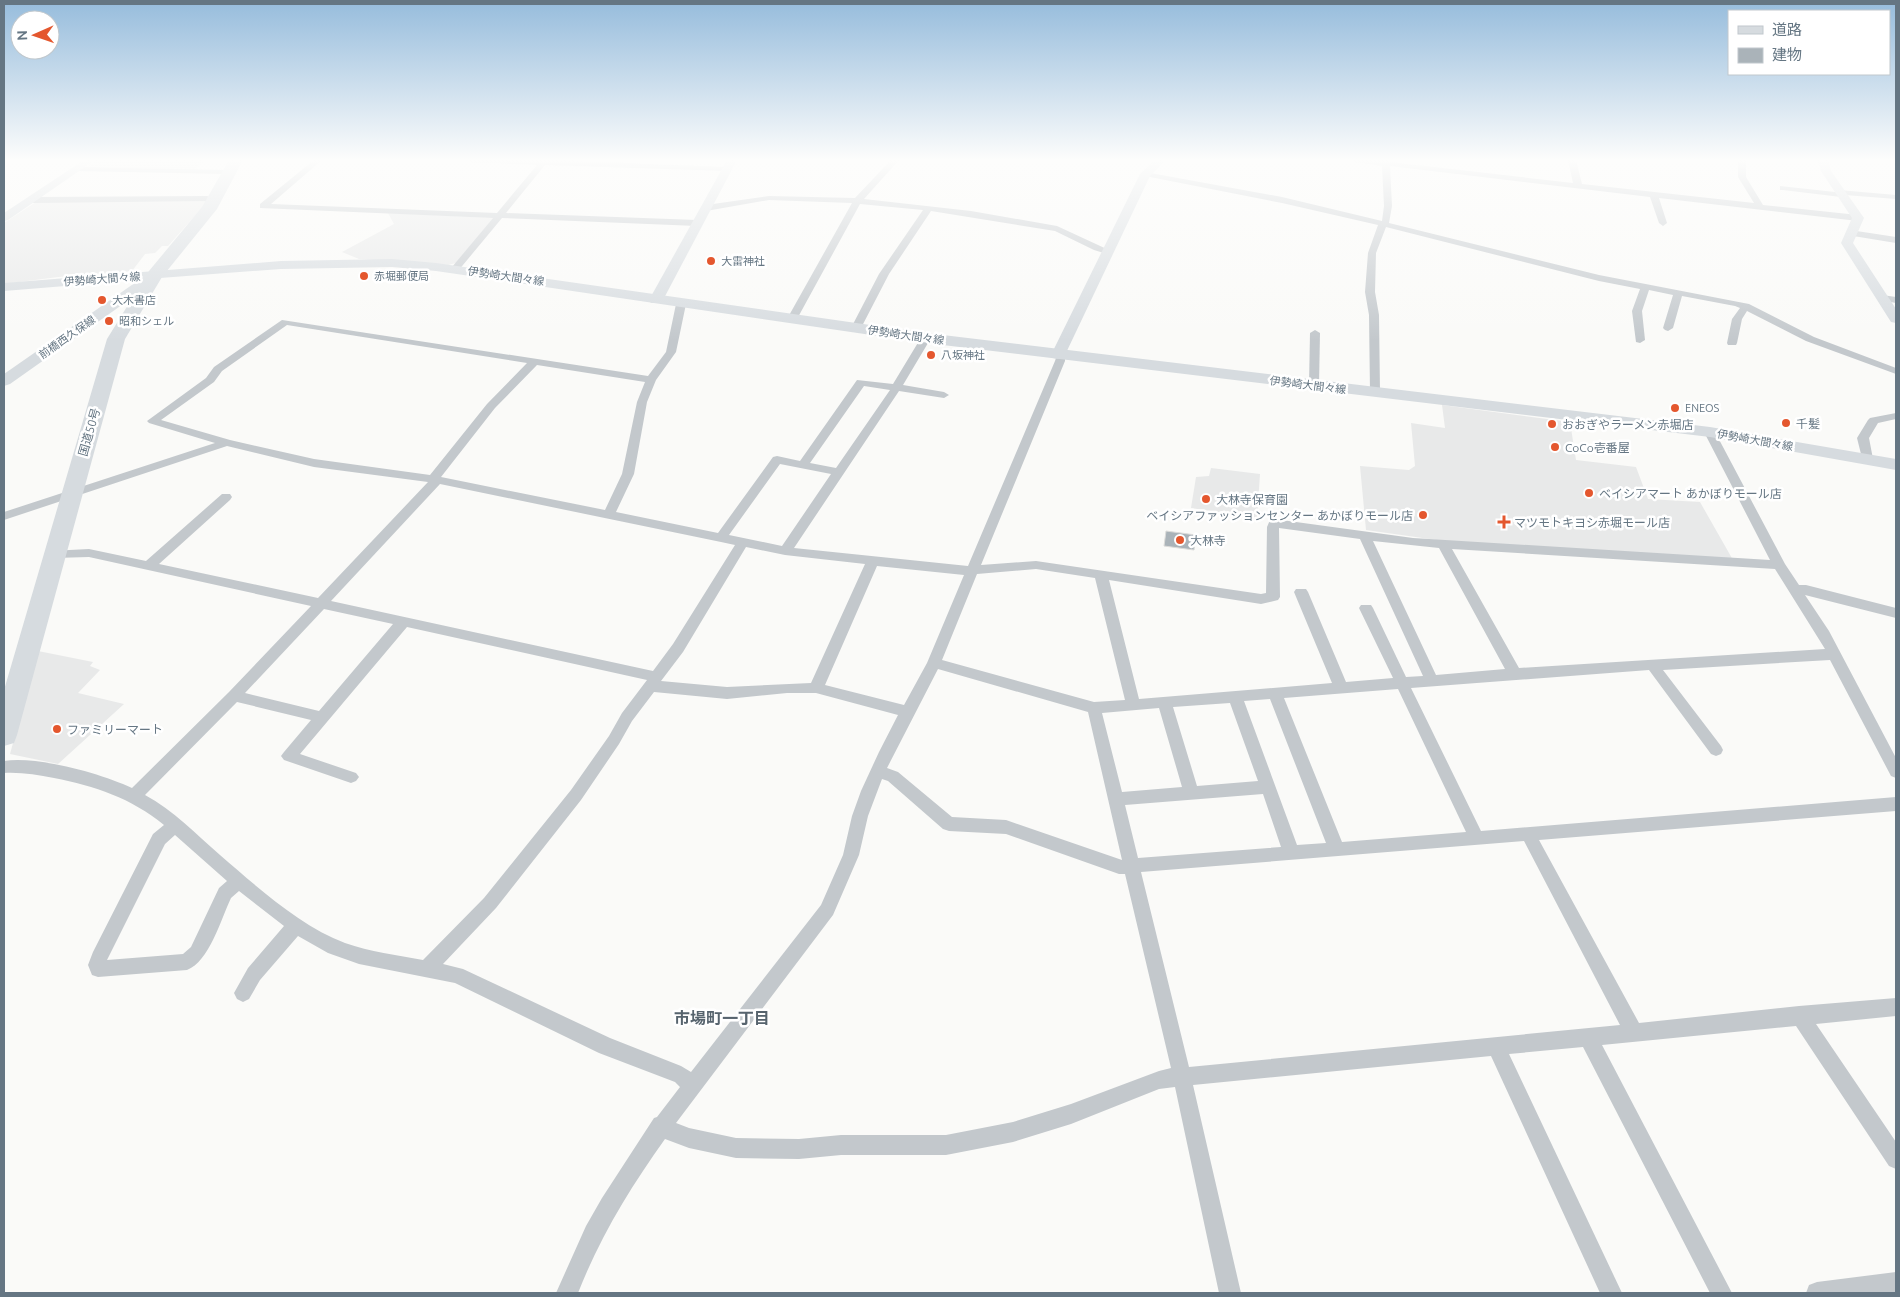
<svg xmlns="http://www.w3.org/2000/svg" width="1900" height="1297" viewBox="0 0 1900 1297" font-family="Ubuntu,'Noto Sans JP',sans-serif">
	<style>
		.built { fill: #e8e9e9 }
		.building { fill: #aab3b9; stroke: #dcdcda }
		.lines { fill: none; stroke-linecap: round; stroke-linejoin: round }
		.street { fill: #c3c8cc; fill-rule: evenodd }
		.secondary { fill: #d6dbdf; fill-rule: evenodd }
		.primary { fill: #d6dbdf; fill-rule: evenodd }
		.highway { fill: #d6dbdf; fill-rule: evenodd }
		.poi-dot { fill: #e4572e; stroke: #fff; stroke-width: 2 }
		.labels { text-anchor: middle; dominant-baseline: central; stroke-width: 5; stroke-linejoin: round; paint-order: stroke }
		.far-poi-label { font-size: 11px; fill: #657683; stroke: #fff; text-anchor: start }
		.far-street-label { font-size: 11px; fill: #657683; stroke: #fff }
		.poi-label { font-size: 12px; fill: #657683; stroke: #fff; text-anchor: start }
		.street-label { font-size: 12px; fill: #657683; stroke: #fff }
		.near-neighbourhood-label { font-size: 16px; font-weight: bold; fill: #57646e; stroke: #fff }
	</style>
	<rect width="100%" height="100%" fill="#fafaf8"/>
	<g class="built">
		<polygon points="96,160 205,160 193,171 85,168"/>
		<polygon points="208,201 168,246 162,246 155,253 145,254 132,271 58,277 4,284 4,223 36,202"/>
		<polygon points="388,213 493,218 456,263 448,265 359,259 342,252 394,224"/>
		<polygon points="1442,405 1570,422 1576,460 1636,467 1648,499 1700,502 1733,560 1444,541 1366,530 1360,466 1409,470 1415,466 1411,423 1445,428"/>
		<polygon points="1211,468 1260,474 1257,518 1191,508 1196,477 1209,476"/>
		<polygon points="38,651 93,662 90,666 100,670 78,693 124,704 58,764 10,754"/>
	</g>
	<polygon class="building" points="1166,531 1196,535 1194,550 1164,546"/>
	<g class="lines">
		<g class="street">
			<polygon points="314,160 322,160 271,204 497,213 537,165 469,162 465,160 549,160 727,167 731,169 727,171 545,165 506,213 697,220 701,223 697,226 502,218 458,271 455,272 450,269 452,267 493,218 260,208 260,204"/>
			<polygon points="891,160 899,160 864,199 971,211 1057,226 1111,251 1107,254 1094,250 1055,231 931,211 889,274 861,328 856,331 851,328 879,274 923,210 860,204 797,319 792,322 787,319 852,203 769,200 706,211 702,208 706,205 769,196 855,198"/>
			<polygon points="1351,160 1390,160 1390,162 1573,183 1568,160 1576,160 1582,184 1754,203 1738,177 1738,160 1746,160 1746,177 1763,205 1858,215 1862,218 1858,221 1659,198 1667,223 1663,226 1659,223 1650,197 1390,166 1392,206 1389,223 1599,275 1749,304 1814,337 1896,368 1896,374 1806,341 1747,311 1742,319 1737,343 1736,345 1728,345 1727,343 1732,319 1740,308 1735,306 1682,296 1673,328 1668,331 1665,330 1663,328 1673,295 1649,290 1642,311 1645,340 1640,343 1636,342 1632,311 1640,289 1599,281 1386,227 1376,253 1375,292 1379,315 1380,392 1375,395 1371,394 1370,392 1369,315 1365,292 1368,253 1378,225 1282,203 1145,176 1141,174 1145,172 1282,197 1382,221 1384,206 1382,166 1355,162"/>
			<polygon points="75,167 226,170 230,172 226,174 78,171 74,169"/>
			<polygon points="1780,186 1835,192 1839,190 1896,195 1896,199 1845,195 1841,197 1783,190 1780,190"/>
			<polygon points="207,196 210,197 210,201 33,203 29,200 33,197"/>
			<polygon points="1850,230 1896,237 1896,243 1847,235 1846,233"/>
			<polygon points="1882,295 1896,297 1896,303 1879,300 1879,296"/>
			<path d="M681,301L686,304L676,352L656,380L647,402L634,474L616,512L718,533L773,457L777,456L800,461L857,380L893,384L922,336H930L931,338L903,385L944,392L949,395L944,398L899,391L794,548L968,566L1055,361L1056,358L1053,355L1058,352L1065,355V361L981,565L1036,561L1261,594L1266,593L1267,527L1270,520L1274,519L1413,538L1770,560L1704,432L1706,430H1714L1785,564L1799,585H1806L1896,608V618L1805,595L1829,631L1896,758V778L1891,776L1830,660L1663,670L1721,746L1723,750L1721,754L1716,756L1711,754L1649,670L1411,688L1481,831L1896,797V811L1539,840L1639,1023L1799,1006L1896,998V1016L1816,1024L1896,1142V1169L1889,1166L1796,1026L1602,1045L1732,1293H1710L1583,1047L1509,1054L1622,1293H1600L1491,1056L1193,1085L1241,1293H1219L1175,1087L1159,1089L1071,1124L1013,1142L946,1155H841L799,1159L736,1158L689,1148L665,1139C630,1188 600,1237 578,1293H556L586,1226L602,1198L654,1118L657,1117L680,1087L675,1082L599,1053L455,983L359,964L328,953L298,936L260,980L249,999L243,1002L237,999L234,993L248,968L284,926L239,891L231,898C221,919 209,962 187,970L98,977L92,975L88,965L93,952L153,834L164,825C131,798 95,786 54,778C37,775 21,772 4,773V761C38,756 100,773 132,788L229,692L311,606L89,557L54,558L48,554L50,551L89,549L146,561L222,494H230L232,497L230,500L159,564L318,598L428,482L314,467L227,446L4,520V512L215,443L149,423L147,421L206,378L214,367L282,320L648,376L666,352L676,304ZM287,325L527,363L487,404L430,475L314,459L230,440L161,420L214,382L222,371ZM537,365L645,382L637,402L622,474L605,510L441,477L495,408ZM864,386L890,390L836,468L810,463ZM780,464L831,474L782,546L729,535ZM440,484L721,542L735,545L673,644L653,671L331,601ZM1279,528L1360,539L1423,676L1406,677L1373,608L1371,605H1361L1359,608L1393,678L1346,682L1308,592L1306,589H1296L1294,592L1332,683L1139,699L1109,580L1261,604L1278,600L1280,597ZM1373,541L1439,548L1505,669L1436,675ZM746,547L785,555L865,564L811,683L727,687L661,681L683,652ZM1452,549L1775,569L1825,649L1519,668ZM877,566L964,575L927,663L904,705L825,685ZM1036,569L1095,578L1125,700L1094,702L942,660L977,574ZM324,609L393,624L319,711L245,693ZM407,627L647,680L622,713L609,736L571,790L484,898L423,960C397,955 370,952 345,943C300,926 256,886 220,855C196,834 173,810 145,795L237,702L311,720L284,752L281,756L284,760L351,783L356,781L359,777L356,773L300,754ZM938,669L1088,712L1122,860L1006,820L952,817L898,772L887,768ZM1398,689L1466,832L1342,842L1284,698ZM654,692L727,699L787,693H816L898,715L879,752L861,791L852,816L843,855L821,905L691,1072L681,1066L610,1038L463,969L443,964L496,908L581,800L619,744L632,721ZM1270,699L1326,843L1297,845L1244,701ZM1230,703L1258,781L1197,786L1173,707ZM1159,708L1182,787L1122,792L1102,713ZM882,779L888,781L943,829L949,831L1006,834L1119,874H1125L1171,1068L1159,1071L1071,1104L1013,1122L946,1135H841L799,1139L736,1138L689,1128L676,1123L833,915L859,855L868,816ZM1263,794L1281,847L1138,858L1125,805ZM175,835L227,881L219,888L191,947L183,954L107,960L165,844ZM1524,841L1620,1025L1189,1067L1141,872Z"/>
			<polygon points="1315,330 1320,333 1319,385 1314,388 1309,385 1310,333"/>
			<polygon points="1896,413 1896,419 1878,423 1869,438 1873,459 1867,463 1863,462 1857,438 1868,420 1870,418"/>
			<polygon points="1896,1272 1896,1293 1806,1293 1809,1285 1817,1282"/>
		</g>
		<g class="secondary">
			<polygon points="84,160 95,160 8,220 4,221 4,213"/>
			<polygon points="727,160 737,160 663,300 661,303 651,303 649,300"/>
			<polygon points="1155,160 1166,160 1150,176 1065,355 1058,359 1053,358 1051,355 1140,174"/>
			<polygon points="1818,160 1828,160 1831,171 1864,218 1853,243 1896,309 1896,323 1891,322 1841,243 1852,218 1821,171"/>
		</g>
		<polygon class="primary" points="392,259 436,263 926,333 1710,427 1896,459 1896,470 1710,437 926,343 436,271 392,267 281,269 160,278 10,384 4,386 4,374 139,280 4,291 4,283 281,261"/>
		<polygon class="highway" points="229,160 243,160 217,209 162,277 125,339 17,735 14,743 4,746 4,690 107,339 149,271 202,207"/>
	</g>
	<linearGradient id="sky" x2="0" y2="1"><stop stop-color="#96bcdc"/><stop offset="0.47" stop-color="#fdfdfc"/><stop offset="1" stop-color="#fdfdfc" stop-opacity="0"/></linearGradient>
	<rect width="1900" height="341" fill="url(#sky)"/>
	<g class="poi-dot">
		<circle cx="711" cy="261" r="5"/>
		<circle cx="364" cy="276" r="5"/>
		<circle cx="102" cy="300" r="5"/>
		<circle cx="109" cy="321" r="5"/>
		<circle cx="931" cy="355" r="5"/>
		<circle cx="1675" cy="408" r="5"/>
		<circle cx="1786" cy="423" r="5"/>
		<circle cx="1552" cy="424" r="5"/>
		<circle cx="1555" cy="447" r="5"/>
		<circle cx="1589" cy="493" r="5"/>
		<circle cx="1206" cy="499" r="5"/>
		<circle cx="1423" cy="515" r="5"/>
		<path d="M1501.5 514.5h5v5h5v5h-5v5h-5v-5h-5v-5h5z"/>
		<circle cx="1180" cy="540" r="5"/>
		<circle cx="57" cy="729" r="5"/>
	</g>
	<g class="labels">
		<g class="far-poi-label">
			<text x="721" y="261">大雷神社</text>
			<text x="374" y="276">赤堀郵便局</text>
			<text x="112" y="300">大木書店</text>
			<text x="119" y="321">昭和シェル</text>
			<text x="941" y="355">八坂神社</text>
			<text x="1685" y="408">ENEOS</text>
		</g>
		<g class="far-street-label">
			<text transform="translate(506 276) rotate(8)">伊勢崎大間々線</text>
			<text transform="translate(102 279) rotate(-4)">伊勢崎大間々線</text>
			<text transform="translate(906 335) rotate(8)">伊勢崎大間々線</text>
			<text transform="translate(67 337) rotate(-35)">前橋西久保線</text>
			<text transform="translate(1308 385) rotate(7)">伊勢崎大間々線</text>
			<text transform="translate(1755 440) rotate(10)">伊勢崎大間々線</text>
		</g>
		<g class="poi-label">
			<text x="1796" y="423">千髪</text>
			<text x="1562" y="424">おおぎやラーメン赤堀店</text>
			<text x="1565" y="447">CoCo壱番屋</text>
			<text x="1599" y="493">ベイシアマート あかぼりモール店</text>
			<text x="1216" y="499">大林寺保育園</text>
			<text x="1413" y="515" text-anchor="end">ベイシアファッションセンター あかぼりモール店</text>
			<text x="1514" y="522">マツモトキヨシ赤堀モール店</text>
			<text x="1190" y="540">大林寺</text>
			<text x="67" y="729">ファミリーマート</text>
		</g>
		<g class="street-label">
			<text transform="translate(89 432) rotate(-74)">国道50号</text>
		</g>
		<g class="near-neighbourhood-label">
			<text x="722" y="1018">市場町一丁目</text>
		</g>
	</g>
	<rect width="1900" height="1297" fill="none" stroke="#657683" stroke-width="10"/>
	<rect x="1728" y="10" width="162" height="65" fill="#ffffff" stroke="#c1c8cd"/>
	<rect x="1738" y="26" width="25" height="8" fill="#d6dbdf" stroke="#c1c8cd"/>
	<text x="1772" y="35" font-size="15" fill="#657683">道路</text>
	<rect x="1738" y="48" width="25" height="15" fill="#aab3b9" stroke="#c1c8cd"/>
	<text x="1772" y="60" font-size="15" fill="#657683">建物</text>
	<g transform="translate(35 35) rotate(268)"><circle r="24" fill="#ffffff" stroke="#c1c8cd"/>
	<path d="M0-4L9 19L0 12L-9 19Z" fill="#e4572e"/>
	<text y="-8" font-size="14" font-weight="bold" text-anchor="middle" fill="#657683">N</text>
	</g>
</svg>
